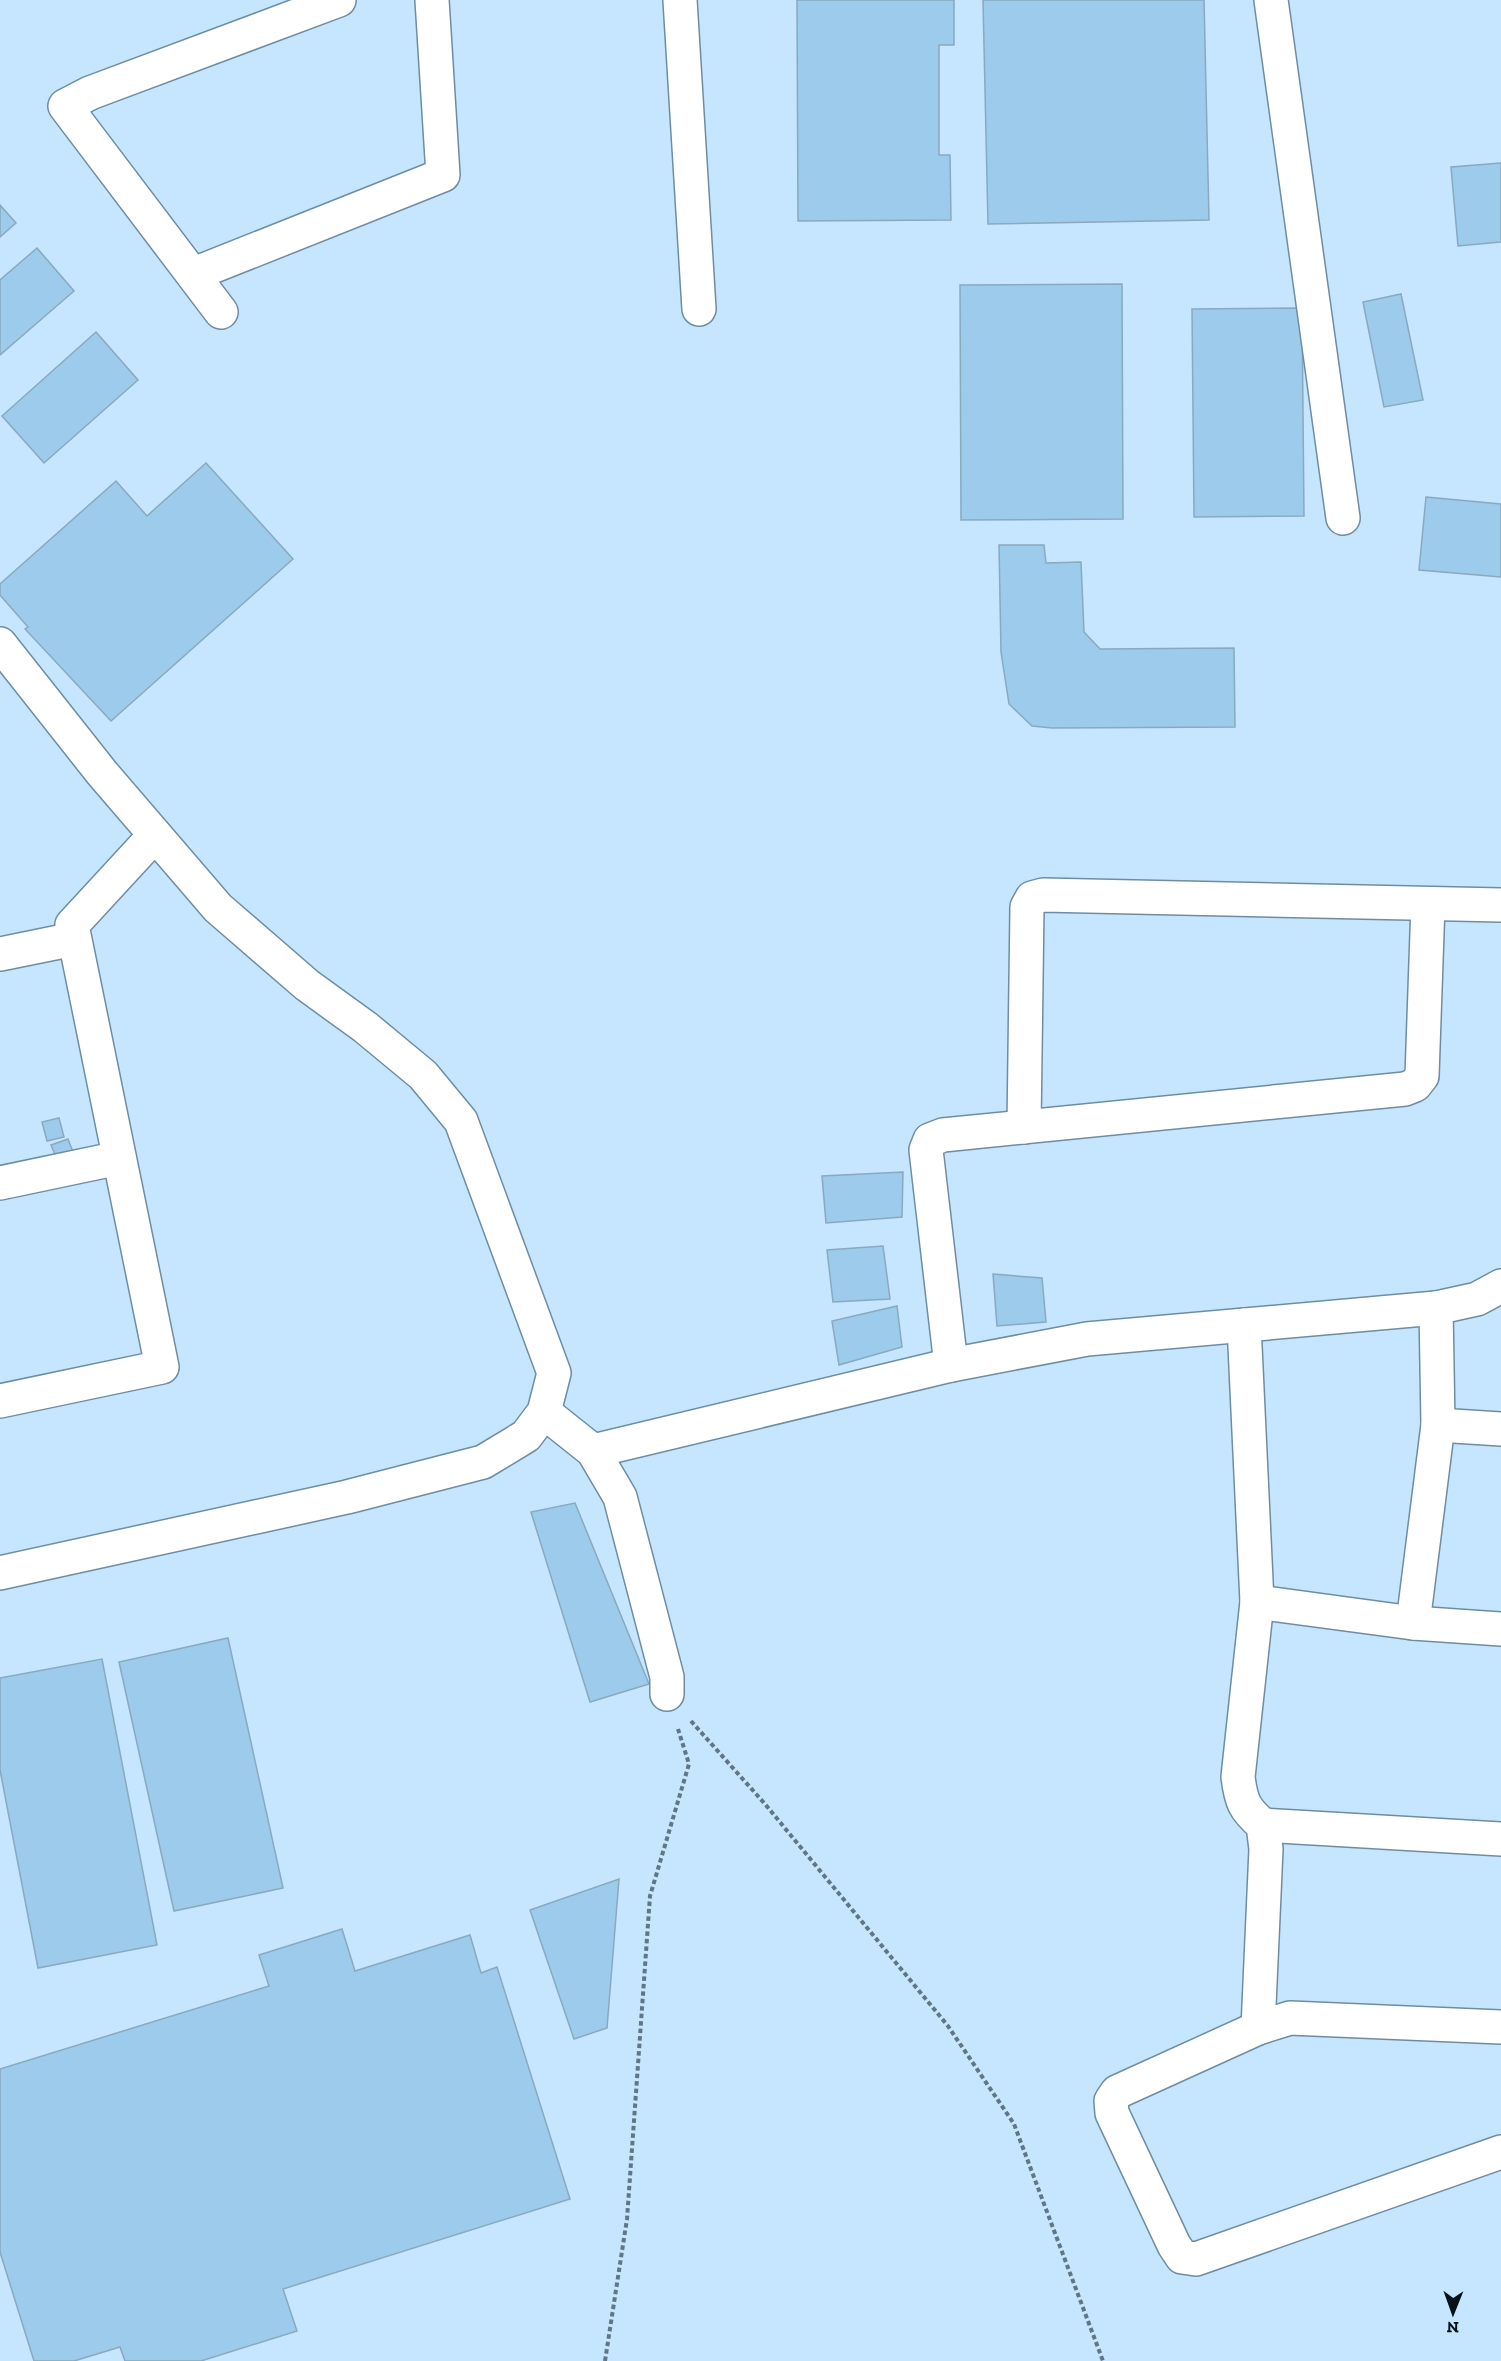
<svg xmlns="http://www.w3.org/2000/svg" width="1501" height="2361" viewBox="0 0 1501 2361" font-family="'Zilla Slab',serif">
	<style>
		.building { fill: #9dcbec; stroke: #89a9bf; stroke-width: 1.5 }
		.lines { fill: none; stroke-linecap: round; stroke-linejoin: round }
		.street-casing { stroke: #6e8da2; stroke-width: 36 }
		.secondary-casing { stroke: #6e8da2; stroke-width: 36 }
		.path { stroke: #607685; stroke-width: 4; stroke-dasharray: 4.5 3; stroke-linecap: butt }
		.street { stroke: #fff; stroke-width: 33 }
		.secondary { stroke: #fff; stroke-width: 33 }
	</style>
	<rect width="100%" height="100%" fill="#c5e6fe"/>
	<g class="building">
		<polygon points="797,0 954,0 954,45 939,45 939,155 950,155 951,220 798,221"/>
		<polygon points="983,0 1204,0 1209,220 988,224"/>
		<polygon points="1501,163 1501,242 1458,246 1451,167"/>
		<polygon points="0,205 16,223 0,237"/>
		<polygon points="37,248 74,291 0,355 0,280"/>
		<polygon points="1122,284 1123,519 961,520 960,285"/>
		<polygon points="1401,294 1423,400 1384,407 1363,302"/>
		<polygon points="1302,308 1304,516 1194,517 1192,309"/>
		<polygon points="96,332 138,380 44,463 2,416"/>
		<polygon points="206,463 293,559 111,721 25,629 28,627 0,595 0,584 116,481 147,516"/>
		<polygon points="1426,497 1501,504 1501,577 1419,570"/>
		<polygon points="999,545 1044,545 1046,563 1081,562 1084,632 1100,649 1234,648 1235,727 1052,728 1032,726 1009,704 1001,652"/>
		<polygon points="59,1118 64,1137 47,1141 42,1122"/>
		<polygon points="68,1139 75,1157 59,1164 51,1145"/>
		<polygon points="903,1172 902,1217 826,1223 822,1176"/>
		<polygon points="883,1246 890,1299 833,1302 827,1250"/>
		<polygon points="993,1274 1042,1278 1046,1322 997,1326"/>
		<polygon points="897,1306 902,1347 839,1365 832,1321"/>
		<polygon points="575,1503 649,1684 590,1702 531,1512"/>
		<polygon points="228,1638 283,1888 174,1911 119,1662"/>
		<polygon points="102,1659 157,1945 38,1968 0,1770 0,1678"/>
		<polygon points="619,1879 607,2028 574,2039 530,1910"/>
		<polygon points="342,1929 355,1971 470,1935 481,1973 497,1967 570,2199 283,2289 297,2331 201,2361 125,2361 120,2347 74,2361 34,2361 0,2252 0,2069 269,1986 259,1955"/>
	</g>
	<g class="lines">
		<defs>
			<g id="street">
				<polyline points="680,0 699,309"/>
				<polyline points="1271,0 1343,518"/>
				<polyline points="194,274 443,175 432,0"/>
				<polyline points="221,312 65,106 90,93 339,0"/>
				<polyline points="0,954 74,939"/>
				<polyline points="1024,1127 1027,907 1032,898 1043,895 1501,905"/>
				<polyline points="0,1183 119,1158"/>
				<polyline points="1436,1308 1438,1425 1501,1429"/>
				<path d="M1244,1325L1257,1602L1238,1777C1241,1801 1244,1809 1263,1825L1266,1849L1258,2028"/>
				<polyline points="951,1365 926,1150 930,1140 943,1135 1405,1089 1415,1085 1422,1076 1428,904"/>
				<polyline points="0,1401 162,1367 72,925 155,835"/>
				<polyline points="544,1412 593,1451 620,1497 667,1677 667,1694"/>
				<polyline points="593,1451 951,1365 1087,1339 1436,1308 1477,1299 1501,1286"/>
				<polyline points="1257,1602 1413,1623 1501,1629"/>
				<polyline points="1413,1623 1438,1425"/>
				<polyline points="1263,1825 1501,1839"/>
				<polyline points="1501,2027 1290,2018 1258,2028 1117,2092 1111,2101 1112,2113 1174,2245 1182,2257 1196,2259 1501,2152"/>
			</g>
			<polyline id="secondary" points="0,644 102,773 218,908 307,985 365,1027 423,1075 461,1121 554,1373 544,1412 526,1436 483,1462 347,1497 0,1573"/>
		</defs>
		<use href="#street" class="street-casing"/>
		<use href="#secondary" class="secondary-casing"/>
		<g class="path">
			<polyline points="691,1721 765,1804 948,2026 1014,2124 1103,2361"/>
			<polyline points="605,2361 627,2219 650,1896 689,1764 678,1729"/>
		</g>
		<use href="#street" class="street"/>
		<use href="#secondary" class="secondary"/>
	</g>
	<g transform="translate(1453 2313) rotate(181)" stroke="#c5e6fe" stroke-width="4.5" paint-order="stroke">
	<path d="M0-4.5L10 22L0 15L-10 22Z" fill="#06121a"/>
	<text y="-9" font-size="16" font-weight="bold" text-anchor="middle" fill="#06121a">N</text>
	</g>
</svg>
